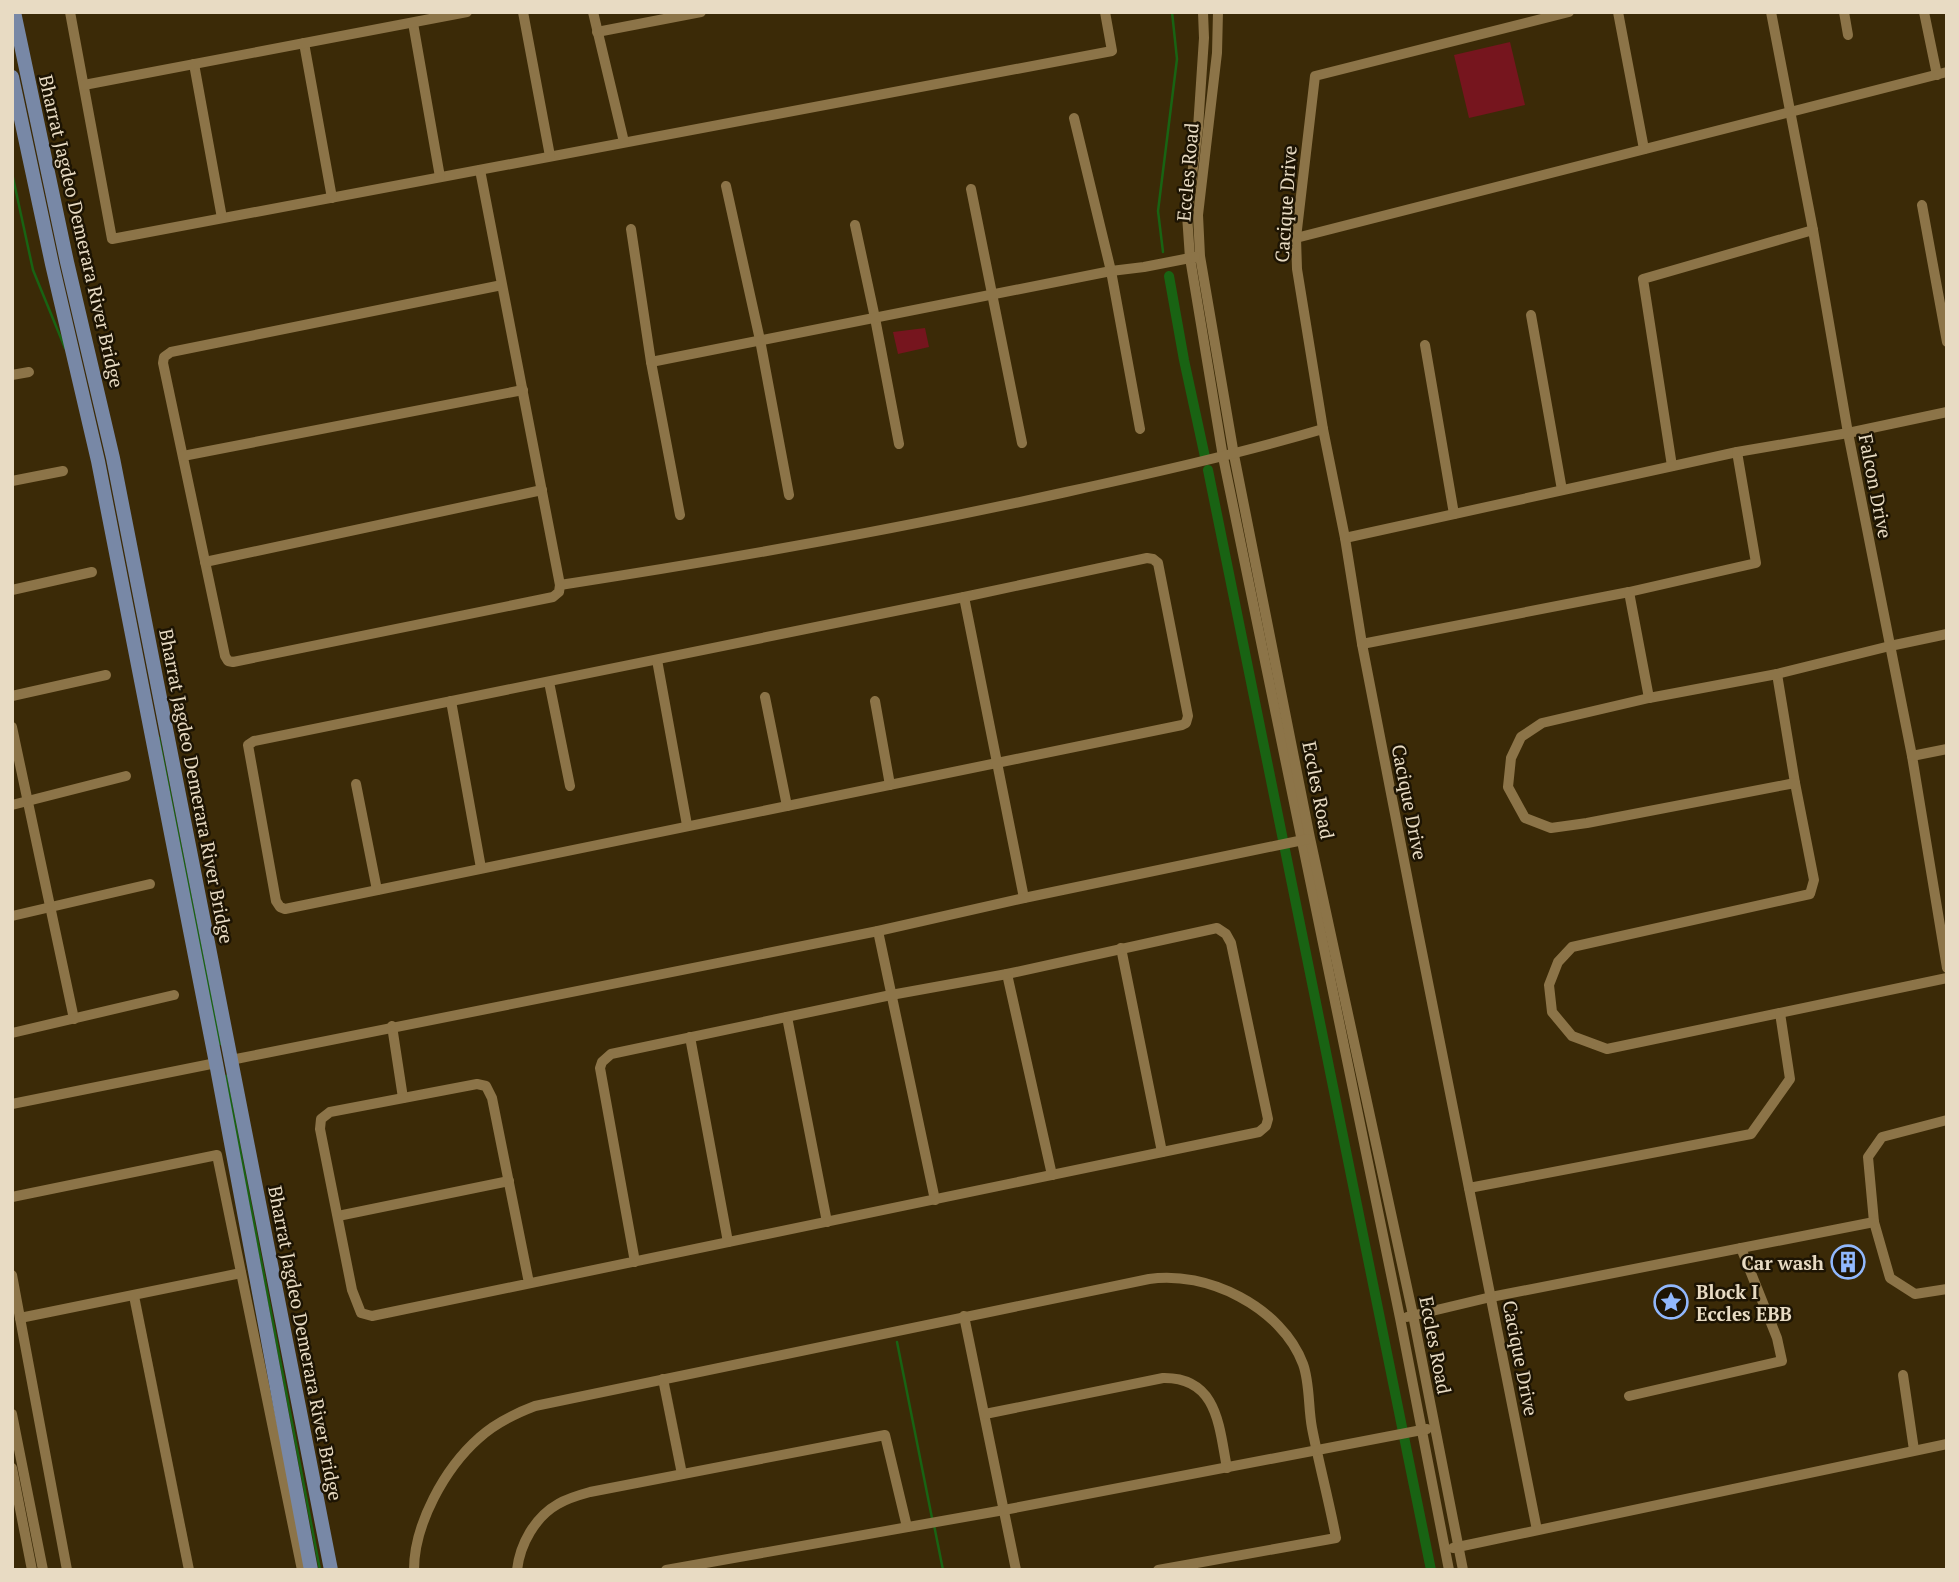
<svg xmlns="http://www.w3.org/2000/svg" width="1959" height="1582" viewBox="0 0 1959 1582" font-family="'PT Serif',serif">
	<style>
		.green { fill: #76151e }
		.lines { fill: none; stroke-linecap: round; stroke-linejoin: round }
		.stream { stroke: #196313; stroke-width: 2.5 }
		.canal { stroke: #196313; stroke-width: 10 }
		.minor { stroke: #8c7448; stroke-width: 10 }
		.major { stroke: #7888a6; stroke-width: 14 }
		.labels { text-anchor: middle; dominant-baseline: central; stroke-width: 5; stroke-linejoin: round; paint-order: stroke }
		.street-label { font-size: 19px; fill: #e8dbc3; stroke: #1d1403 }
		.poi-label { font-size: 19px; font-weight: bold; fill: #e8dbc3; stroke: #1d1403; text-anchor: end }
	</style>
	<rect width="100%" height="100%" fill="#3b2a07"/>
	<g class="green">
		<polygon points="1510,42 1525,105 1469,118 1454,55"/>
		<polygon points="925,328 929,347 898,354 893,332"/>
	</g>
	<g class="lines">
		<g class="stream">
			<polyline points="12,173 33,270 65,348"/>
			<polyline points="1163,252 1158,211 1177,59 1172,12"/>
			<polyline points="159,738 220,1044"/>
			<polyline points="226,1076 320,1570"/>
			<polyline points="897,1342 932,1518"/>
			<polyline points="934,1525 943,1570"/>
		</g>
		<g class="canal">
			<polyline points="1169,276 1184,360 1205,457"/>
			<polyline points="1208,470 1431,1570"/>
		</g>
		<g class="minor">
			<polyline points="70,12 112,239 1112,51 1105,12"/>
			<polyline points="523,12 550,156"/>
			<polyline points="593,12 624,142"/>
			<polyline points="1203,12 1204,38 1198,128 1187,215 1190,258 1223,457 1400,1318 1449,1570"/>
			<polyline points="1218,12 1217,53 1198,215 1200,256 1234,455 1310,838 1413,1315 1463,1570"/>
			<polyline points="1618,12 1644,149"/>
			<polyline points="1771,12 1813,230 1848,433 1912,756 1947,968"/>
			<polyline points="1844,12 1848,35"/>
			<polyline points="1924,12 1937,75"/>
			<polyline points="413,23 440,177"/>
			<polyline points="597,32 701,12"/>
			<polyline points="304,43 332,198"/>
			<polyline points="194,64 222,218"/>
			<polyline points="84,85 467,12"/>
			<polyline points="1074,118 1111,271 1140,429"/>
			<polyline points="480,170 560,585 559,592 553,597 233,662 228,661 225,656 163,363 164,357 171,352 502,285"/>
			<polyline points="726,186 760,340 789,495"/>
			<polyline points="971,189 1022,443"/>
			<polyline points="1922,205 1947,342"/>
			<polyline points="855,225 875,318 899,444"/>
			<polyline points="631,229 651,362 680,515"/>
			<polyline points="1296,238 1947,72"/>
			<polyline points="1531,315 1562,490"/>
			<polyline points="1425,345 1454,514"/>
			<polyline points="651,362 1111,271 1144,267 1195,257"/>
			<polyline points="12,375 29,372"/>
			<polyline points="183,456 523,390"/>
			<polyline points="1672,466 1643,279 1813,230"/>
			<polyline points="12,481 63,471"/>
			<polyline points="1345,538 1737,452 1848,433 1947,412"/>
			<polygon points="1147,558 1153,559 1158,563 1188,716 1186,723 1182,725 285,909 280,907 276,901 248,745 254,741 964,597"/>
			<polyline points="205,562 542,490"/>
			<path d="M560,585C730,559 898,529 1066,492C1153,473 1238,454 1323,429"/>
			<polyline points="12,590 92,572"/>
			<polyline points="1629,592 1649,698"/>
			<polyline points="964,597 1024,898"/>
			<polyline points="1362,644 1629,592 1756,563 1737,452"/>
			<polyline points="657,660 687,825"/>
			<polyline points="1777,674 1795,783 1814,880 1810,894 1572,947 1558,962 1549,985 1552,1012 1572,1036 1607,1049 1947,978"/>
			<polyline points="549,682 570,786"/>
			<polyline points="12,696 106,675"/>
			<polyline points="765,697 787,806"/>
			<polyline points="451,701 481,868"/>
			<polyline points="875,701 890,785"/>
			<polyline points="12,727 74,1019"/>
			<polyline points="1912,756 1947,749"/>
			<polyline points="1795,783 1587,823 1551,828 1525,818 1508,787 1511,758 1521,737 1542,723 1649,698 1777,674 1890,646 1947,634"/>
			<polyline points="356,784 377,890"/>
			<polyline points="12,805 126,776"/>
			<polyline points="12,916 150,884"/>
			<polyline points="878,931 935,1200"/>
			<polyline points="1121,948 1162,1152"/>
			<polyline points="1007,974 1052,1175"/>
			<polyline points="787,1017 827,1222"/>
			<polyline points="392,1026 403,1098"/>
			<polyline points="12,1033 174,995"/>
			<polyline points="690,1037 728,1242"/>
			<polyline points="231,1060 878,931 1024,898 1308,839"/>
			<polyline points="12,1104 216,1063"/>
			<polyline points="1947,1120 1882,1137 1868,1157 1874,1222 1890,1278 1915,1294 1947,1289"/>
			<polyline points="1469,1188 1751,1134 1790,1079 1780,1013"/>
			<polyline points="12,1197 217,1155 302,1570"/>
			<polyline points="338,1216 509,1181"/>
			<polyline points="12,1275 67,1570"/>
			<polyline points="529,1283 492,1098 486,1086 477,1084 330,1112 321,1119 320,1129 352,1290 361,1313 372,1316 1259,1132 1266,1126 1268,1119 1231,943 1226,934 1217,928 1007,974 891,995 611,1054 602,1062 600,1068 635,1262"/>
			<polyline points="134,1296 189,1570"/>
			<polyline points="964,1316 1016,1570"/>
			<polyline points="1407,1317 1491,1297 1874,1222"/>
			<polyline points="20,1318 241,1273"/>
			<polyline points="1903,1375 1914,1450"/>
			<polyline points="663,1379 682,1474"/>
			<polyline points="1629,1396 1782,1361 1777,1338 1741,1248"/>
			<polyline points="12,1414 43,1570"/>
			<path d="M985,1414L1163,1378C1218,1377 1219,1427 1227,1468"/>
			<polyline points="12,1468 32,1570"/>
			<polyline points="1537,1530 1416,922 1362,644 1345,538 1323,429 1297,269 1296,238 1315,76 1569,12"/>
			<polyline points="1453,1548 1947,1444"/>
			<path d="M414,1570C414,1524 445,1468 479,1438C495,1423 514,1414 535,1406L1149,1279C1206,1270 1282,1307 1303,1364C1310,1383 1308,1407 1312,1428C1319,1464 1329,1501 1336,1538L1158,1570"/>
			<path d="M517,1570C520,1544 535,1517 558,1504C568,1498 579,1495 590,1492L885,1435L907,1527"/>
			<polyline points="666,1570 1004,1510 1427,1429"/>
		</g>
		<g class="major">
			<polyline points="14,12 67,262 113,458 331,1570"/>
			<polyline points="12,77 52,264 98,461 216,1063 311,1570"/>
		</g>
	</g>
	<defs>
		<symbol id="building-ring" viewBox="-11 -11 22 22"><circle r="9.5" fill="#1d1403" stroke="#91b8fd" stroke-width="1.5"/><path d="M-4-6H4V6H1V3H-1V6H-4ZM-2.5-4.3h1.7v1.8h-1.7ZM.8-4.3h1.7v1.8H.8ZM-2.5-1h1.7V.8h-1.7ZM.8-1h1.7V.8H.8Z" fill="#91b8fd"/></symbol>
		<symbol id="sight-ring" viewBox="-11 -11 22 22"><circle r="9.5" fill="#1d1403" stroke="#91b8fd" stroke-width="1.5"/><path d="M0-6L1.8-2.2L6-1.7L2.9 1.2L3.7 5.4L0 3.3L-3.7 5.4L-2.9 1.2L-6-1.7L-1.8-2.2Z" fill="#91b8fd"/></symbol>
	</defs>
	<g fill-rule="evenodd">
		<use href="#building-ring" x="1829" y="1243" width="38" height="38"/>
		<use href="#sight-ring" x="1652" y="1283" width="38" height="38"/>
	</g>
	<g class="labels">
		<g class="street-label">
			<text transform="translate(1187 172) rotate(-85)">Eccles Road</text>
			<text transform="translate(1285 204) rotate(-86)">Cacique Drive</text>
			<text transform="translate(82 231) rotate(77)">Bharrat Jagdeo Demerara River Bridge</text>
			<text transform="translate(1876 486) rotate(79)">Falcon Drive</text>
			<text transform="translate(197 786) rotate(79)">Bharrat Jagdeo Demerara River Bridge</text>
			<text transform="translate(1319 790) rotate(79)">Eccles Road</text>
			<text transform="translate(1410 802) rotate(79)">Cacique Drive</text>
			<text transform="translate(306 1343) rotate(79)">Bharrat Jagdeo Demerara River Bridge</text>
			<text transform="translate(1436 1345) rotate(79)">Eccles Road</text>
			<text transform="translate(1521 1358) rotate(79)">Cacique Drive</text>
		</g>
		<g class="poi-label">
			<text x="1824" y="1262">Car wash</text>
			<text x="1696" y="1291" text-anchor="start">Block I<tspan x="1696" dy="22">Eccles EBB</tspan></text>
		</g>
	</g>
	<rect width="1959" height="1582" fill="none" stroke="#e8dbc3" stroke-width="28"/>
</svg>
